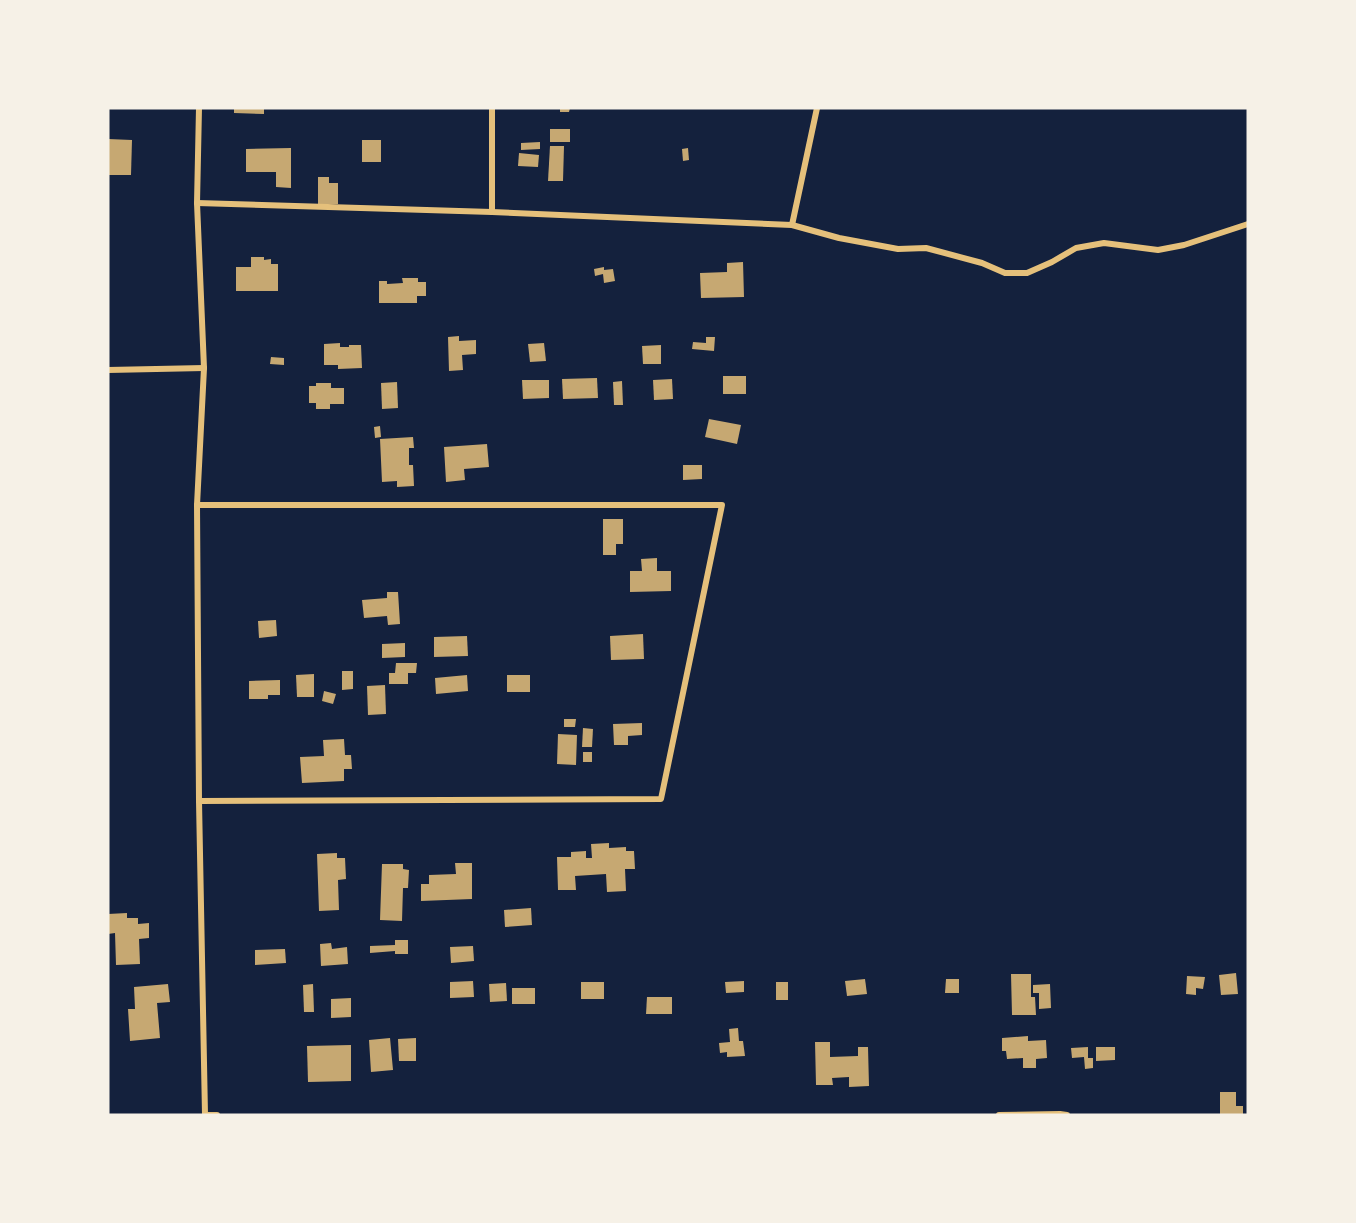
<svg xmlns="http://www.w3.org/2000/svg" width="1356" height="1223" viewBox="0 0 1356 1223" font-family="'Alegreya Sans',sans-serif">
	<style>
		.building { fill: #c6a872 }
		.lines { fill: none; stroke-linecap: round; stroke-linejoin: round }
		.minor { stroke: #e5c07b; stroke-width: 6 }
	</style>
	<rect width="100%" height="100%" fill="#14213d"/>
	<g class="building">
		<polygon points="234,108 264,108 264,114 234,113"/>
		<polygon points="560,108 570,108 569,112 560,112"/>
		<rect x="550" y="129" width="20" height="13"/>
		<polygon points="108,139 132,140 131,175 108,175"/>
		<rect x="362" y="140" width="19" height="22"/>
		<polygon points="540,142 540,149 521,150 521,143"/>
		<polygon points="550,146 564,146 563,181 548,181"/>
		<polygon points="291,148 291,188 276,187 276,172 246,172 246,149"/>
		<polygon points="688,148 689,160 683,161 682,149"/>
		<polygon points="519,153 539,155 538,167 518,166"/>
		<polygon points="318,177 329,177 329,183 338,183 338,204 318,204"/>
		<polygon points="251,257 264,257 264,260 271,259 271,264 278,264 278,291 236,291 236,267 251,267"/>
		<polygon points="743,262 744,297 701,298 700,273 727,272 727,263"/>
		<polygon points="604,267 604,270 613,269 615,281 604,283 603,274 595,276 594,269"/>
		<polygon points="402,278 418,278 418,282 426,282 426,296 417,296 417,303 379,303 379,281 387,281 387,284 403,283"/>
		<polygon points="459,336 459,341 476,340 476,354 462,355 463,370 449,371 448,337"/>
		<polygon points="706,337 715,337 714,351 692,349 693,342 706,343"/>
		<polygon points="340,343 340,347 349,347 349,345 361,345 362,368 338,369 338,365 324,365 324,344"/>
		<polygon points="544,343 546,361 530,362 528,344"/>
		<polygon points="661,345 661,364 643,364 642,346"/>
		<polygon points="271,357 284,358 284,365 270,364"/>
		<rect x="723" y="376" width="23" height="18"/>
		<polygon points="597,378 598,398 563,399 562,379"/>
		<polygon points="672,379 673,399 654,400 653,380"/>
		<polygon points="522,380 549,380 549,398 523,399"/>
		<polygon points="622,381 623,405 614,405 613,382"/>
		<polygon points="397,382 398,408 382,409 381,383"/>
		<polygon points="316,383 331,383 331,388 344,388 344,404 330,404 330,409 316,409 316,403 309,403 309,386 316,386"/>
		<polygon points="709,419 741,425 737,444 705,437"/>
		<polygon points="380,426 381,437 375,438 374,427"/>
		<polygon points="413,437 414,448 409,448 409,465 413,465 414,486 397,487 397,481 382,482 380,439"/>
		<polygon points="487,444 489,467 464,469 465,480 446,482 444,447"/>
		<polygon points="683,465 702,465 702,479 683,480"/>
		<polygon points="603,519 623,519 623,544 616,544 616,555 603,555"/>
		<polygon points="657,558 657,571 671,571 671,591 630,592 630,571 642,571 641,559"/>
		<polygon points="387,592 398,592 400,624 388,625 387,616 364,618 362,600 387,598"/>
		<polygon points="276,620 277,636 259,638 258,621"/>
		<polygon points="643,634 644,659 611,660 610,636"/>
		<polygon points="467,636 468,656 434,657 434,637"/>
		<polygon points="405,643 405,657 382,658 382,644"/>
		<polygon points="396,663 417,663 416,673 408,673 408,684 389,684 389,673 395,673"/>
		<polygon points="342,671 353,671 353,689 342,690"/>
		<polygon points="314,674 314,697 297,697 296,675"/>
		<polygon points="467,675 468,691 436,694 435,678"/>
		<rect x="507" y="675" width="23" height="17"/>
		<polygon points="280,680 280,695 268,695 268,699 249,699 249,681"/>
		<polygon points="385,685 386,714 368,715 367,686"/>
		<polygon points="324,691 336,694 333,704 322,701"/>
		<polygon points="564,719 576,719 575,727 564,727"/>
		<polygon points="642,723 642,735 628,736 628,745 614,745 613,724"/>
		<polygon points="583,728 593,729 592,747 582,747"/>
		<polygon points="558,734 577,735 576,765 557,764"/>
		<polygon points="344,739 345,755 351,755 352,769 344,769 344,781 302,783 300,757 324,756 323,740"/>
		<rect x="583" y="752" width="9" height="10"/>
		<polygon points="609,843 609,848 626,847 626,851 634,851 635,869 625,869 626,891 607,892 606,874 575,876 576,890 558,890 557,857 571,857 571,852 586,851 586,858 592,858 591,844"/>
		<polygon points="337,853 337,858 345,858 346,879 338,880 339,910 319,911 317,854"/>
		<polygon points="455,863 472,863 472,899 421,901 421,884 429,884 429,875 456,874"/>
		<polygon points="382,864 403,864 403,869 409,870 408,888 403,888 402,921 380,920"/>
		<polygon points="531,908 532,925 505,927 504,910"/>
		<polygon points="127,913 127,918 138,918 138,924 149,923 149,938 139,939 140,964 116,965 115,933 108,934 108,914"/>
		<polygon points="395,940 408,940 408,954 395,954 395,951 370,953 370,946 395,945"/>
		<polygon points="331,943 332,949 347,947 348,964 321,966 320,944"/>
		<polygon points="473,946 474,961 451,963 450,947"/>
		<polygon points="285,949 286,963 255,965 255,950"/>
		<polygon points="1236,973 1238,994 1221,995 1219,975"/>
		<polygon points="1011,974 1031,974 1031,997 1035,997 1036,1015 1012,1015"/>
		<polygon points="1187,976 1205,977 1203,989 1196,988 1196,995 1186,994"/>
		<polygon points="865,979 867,994 847,996 845,981"/>
		<polygon points="946,979 959,979 959,993 945,993"/>
		<polygon points="473,981 474,997 450,998 450,982"/>
		<polygon points="744,981 744,992 726,993 725,982"/>
		<rect x="581" y="982" width="23" height="17"/>
		<rect x="776" y="982" width="12" height="18"/>
		<polygon points="506,983 507,1001 490,1002 489,984"/>
		<polygon points="168,984 170,1002 157,1003 160,1038 130,1041 128,1009 135,1009 134,987"/>
		<polygon points="313,984 314,1012 304,1012 303,985"/>
		<polygon points="1050,984 1051,1008 1039,1009 1039,993 1033,993 1033,985"/>
		<rect x="512" y="988" width="23" height="16"/>
		<polygon points="647,997 672,997 672,1014 646,1014"/>
		<polygon points="351,998 351,1017 331,1018 331,999"/>
		<polygon points="738,1028 739,1041 743,1041 745,1056 727,1057 727,1052 720,1053 719,1043 730,1042 729,1029"/>
		<polygon points="1028,1036 1028,1041 1046,1040 1047,1058 1036,1059 1036,1068 1023,1068 1023,1058 1007,1059 1006,1051 1002,1051 1002,1038"/>
		<polygon points="390,1038 393,1070 371,1072 369,1040"/>
		<polygon points="416,1038 416,1061 399,1061 398,1039"/>
		<polygon points="815,1042 830,1042 830,1057 858,1056 858,1047 868,1047 869,1086 849,1087 849,1077 832,1078 833,1085 816,1085"/>
		<polygon points="351,1045 351,1081 308,1082 307,1046"/>
		<polygon points="1088,1047 1088,1058 1093,1058 1093,1068 1085,1069 1084,1057 1072,1058 1071,1048"/>
		<polygon points="1096,1047 1115,1047 1115,1060 1096,1061"/>
		<polygon points="1220,1092 1236,1092 1236,1106 1243,1106 1243,1115 1220,1115"/>
	</g>
	<g class="lines">
		<g class="minor">
			<polyline points="199,108 197,203 204,368 197,505 199,801 205,1115"/>
			<polyline points="197,203 492,212 792,225 817,108"/>
			<polyline points="492,212 492,108"/>
			<polyline points="792,225 839,238 898,249 926,248 982,263 1005,273 1027,273 1052,262 1076,248 1104,243 1158,250 1184,245 1248,224"/>
			<polyline points="108,370 204,368"/>
			<polyline points="197,505 722,505 661,799 199,801"/>
			<polyline points="205,1115 217,1115"/>
			<polyline points="999,1115 1060,1114 1067,1115"/>
		</g>
	</g>
	<rect width="1356" height="1223" fill="none" stroke="#f6f1e7" stroke-width="219"/>
</svg>
